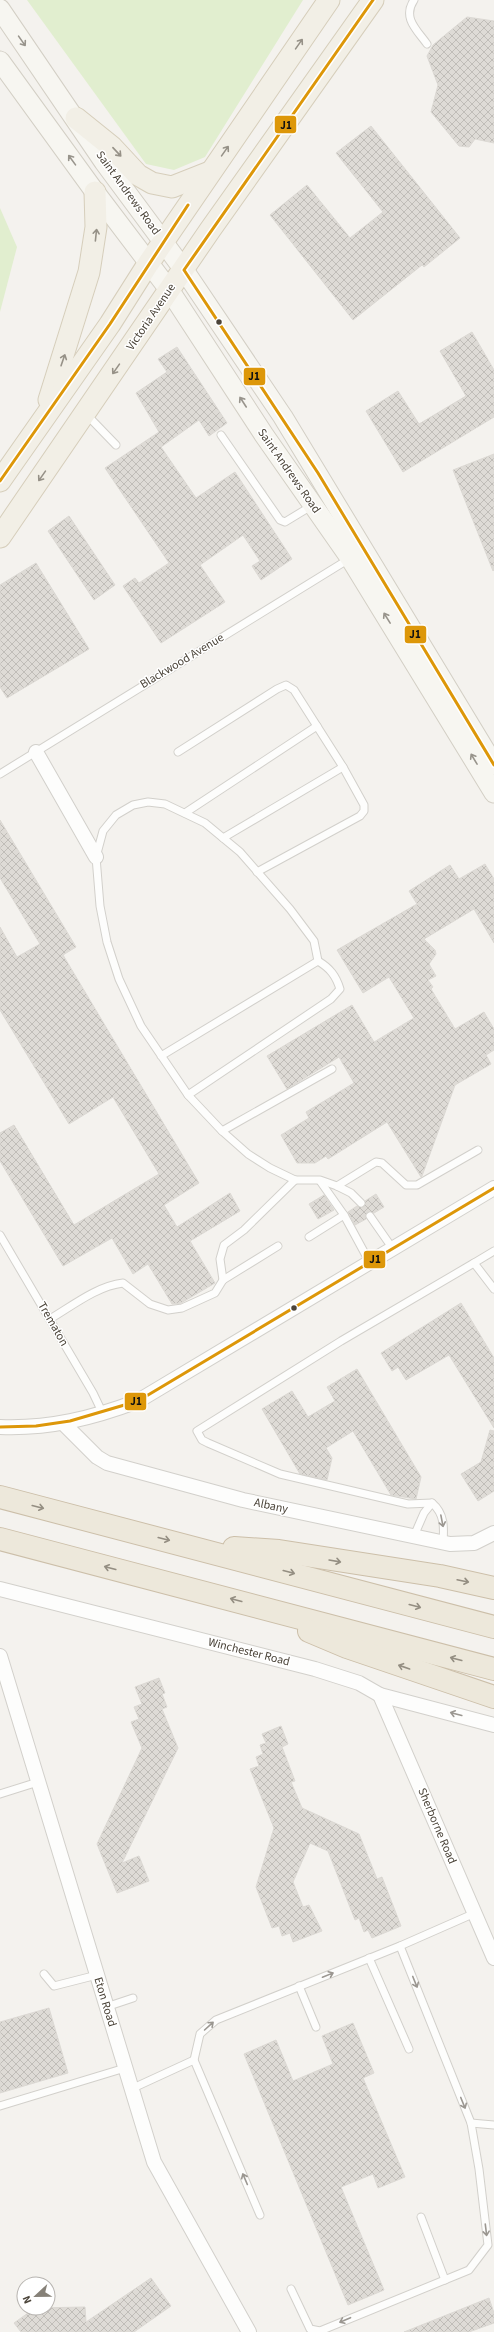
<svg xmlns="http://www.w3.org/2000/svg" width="494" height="2332" viewBox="0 0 494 2332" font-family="'Source Sans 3',sans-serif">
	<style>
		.green { fill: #e1eecf }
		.building { fill: url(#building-cross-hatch); stroke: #dcd9d4 }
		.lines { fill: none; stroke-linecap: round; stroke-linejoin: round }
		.lane-casing { stroke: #d2d0cb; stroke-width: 9 }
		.street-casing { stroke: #d2d0cb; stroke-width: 16 }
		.secondary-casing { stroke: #d3cfc5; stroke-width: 21 }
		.primary-casing { stroke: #d6cebb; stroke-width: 23 }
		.highway-casing { stroke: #ccbfa9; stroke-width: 24 }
		.lane { stroke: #fdfdfc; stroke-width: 7 }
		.street { stroke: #fdfdfc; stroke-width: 14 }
		.secondary { stroke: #f7f6f1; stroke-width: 19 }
		.primary { stroke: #f2efe6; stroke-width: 21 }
		.highway { stroke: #ede8db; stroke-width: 22 }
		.bus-1-casing { stroke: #fff; stroke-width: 6 }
		.bus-1 { stroke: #dd9709; stroke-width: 3 }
		.oneway { stroke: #98948c }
		.oneway2 { stroke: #969187 }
		.oneway3 { stroke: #948e82 }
		.oneway4 { stroke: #9b9791 }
		.bus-dot { fill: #4b4439; stroke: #fff; stroke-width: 1.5 }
		.labels { text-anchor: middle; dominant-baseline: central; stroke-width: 3; stroke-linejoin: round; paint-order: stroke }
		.street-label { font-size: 12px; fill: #4b4439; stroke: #fff }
		.line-badge { stroke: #fff; stroke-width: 1.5 }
		.pale-badge-label { font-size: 11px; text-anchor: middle; font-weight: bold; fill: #111 }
	</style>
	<defs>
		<pattern id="building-cross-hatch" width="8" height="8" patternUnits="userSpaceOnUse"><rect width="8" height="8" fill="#dedbd6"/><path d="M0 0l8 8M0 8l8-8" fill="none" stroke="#c0bdb8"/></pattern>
	</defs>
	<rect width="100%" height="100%" fill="#f4f2ee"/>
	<g class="green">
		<polygon points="27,0 303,0 205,157 174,170 146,164"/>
		<polygon points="0,208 17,247 0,312"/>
	</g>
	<g class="building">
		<polygon points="467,17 494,21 494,143 475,139 469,147 459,146 431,112 438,85 427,56 433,45"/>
		<polygon points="371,126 460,238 424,267 422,265 353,320 270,215 307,185 350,238 383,212 336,153"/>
		<polygon points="472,332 494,370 494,417 403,472 366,411 398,391 419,424 466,396 440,351"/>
		<polygon points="177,347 227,423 209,436 199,420 161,447 196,498 235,472 292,559 261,580 252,566 260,561 243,535 200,565 225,602 161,643 123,586 135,578 139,583 169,563 105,468 159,432 136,393 167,372 158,359"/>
		<polygon points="494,454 494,570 493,571 453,470"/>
		<polygon points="69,516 115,585 94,600 48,531"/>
		<polygon points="36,563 89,649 7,698 0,687 0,585"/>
		<polygon points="0,820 76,947 63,955 199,1183 164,1205 177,1227 230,1193 240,1211 190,1241 215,1283 181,1303 172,1304 148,1264 133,1274 112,1238 63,1266 0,1161 0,1133 14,1125 74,1225 159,1174 113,1097 69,1124 0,1010 0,927 17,957 40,944 0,878"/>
		<polygon points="485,864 494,879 494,943 474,909 424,939 435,950 436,954 429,964 436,976 428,980 433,987 431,989 455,1029 484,1012 494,1029 494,1050 486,1055 491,1064 455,1085 422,1176 421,1177 387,1122 328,1159 326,1156 315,1163 297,1163 281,1135 309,1118 306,1112 354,1083 339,1057 287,1089 267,1056 352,1005 374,1042 414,1018 389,977 363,993 337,950 417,904 409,891 450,865 459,879"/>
		<polygon points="376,1194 384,1207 374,1213 367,1212 366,1219 355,1225 348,1212 357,1206 364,1207 365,1201"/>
		<polygon points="324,1195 334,1210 318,1219 309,1204"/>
		<polygon points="461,1303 494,1358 494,1428 449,1355 406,1380 398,1367 392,1371 381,1353"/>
		<polygon points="357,1369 421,1477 416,1499 391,1495 353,1431 326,1448 332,1458 327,1480 300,1474 262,1409 292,1391 308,1417 335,1401 327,1387"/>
		<polygon points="490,1430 494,1431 494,1491 478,1501 461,1474 481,1462"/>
		<polygon points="159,1678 165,1693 162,1694 167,1707 162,1709 178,1748 122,1863 139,1856 149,1881 117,1893 97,1844 142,1748 131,1722 139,1719 134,1707 142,1704 135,1687"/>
		<polygon points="281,1726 288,1744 282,1747 295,1781 291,1782 302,1808 359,1834 377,1879 382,1877 401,1926 372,1938 368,1930 364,1932 359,1918 355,1920 328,1851 310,1843 293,1882 303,1907 309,1905 322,1931 293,1942 290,1933 282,1936 279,1926 272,1928 256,1887 274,1828 250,1769 259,1766 256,1757 263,1754 260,1745 266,1743 262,1734"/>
		<polygon points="49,2008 68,2073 0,2093 0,2022"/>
		<polygon points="353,2023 374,2073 363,2078 405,2177 378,2188 373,2174 341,2187 384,2290 348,2305 244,2054 276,2040 293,2081 333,2064 322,2036"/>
		<polygon points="151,2278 171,2306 134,2332 21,2332 14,2323 35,2308 85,2307 86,2322"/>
		<polygon points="489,2298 494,2313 494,2323 469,2332 404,2332"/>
	</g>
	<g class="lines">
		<defs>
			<g id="lane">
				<path d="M414,0C402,18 417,30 427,44"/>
				<polyline points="87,415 116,445"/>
				<polyline points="221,435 280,520 285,522 313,505"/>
				<polyline points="178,752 277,689 286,685 294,690 343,767 364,805 364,811 360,816 257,872"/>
				<polyline points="0,774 349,559"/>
				<polyline points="185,813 317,726"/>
				<polyline points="223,838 343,767"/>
				<polyline points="161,1056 318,961 314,941 290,909 240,852 205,823 165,804 148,802 133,805 116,815 103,831 96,857 100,906 107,942 119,979 141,1026 188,1095 222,1131 248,1154 270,1168 295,1180 320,1180 337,1186 351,1193 361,1203"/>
				<path d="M188,1095L331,999L340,989C336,976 330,968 318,961"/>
				<polyline points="222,1131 332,1069"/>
				<polyline points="320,1181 344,1215"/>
				<polyline points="337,1186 376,1162 382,1163 406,1185 417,1185 478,1150"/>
				<polyline points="370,1216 393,1249"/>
				<polyline points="0,1235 93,1393 103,1414"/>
				<polyline points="309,1237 344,1215 370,1263"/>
				<polyline points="494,1251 474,1263 494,1289"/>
				<polyline points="223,1280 220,1259 224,1245 244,1230 295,1180"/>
				<path d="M50,1319C72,1306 97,1286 123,1283L150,1304L168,1310L182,1308L215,1293L223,1280L278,1246"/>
				<polyline points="414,1536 424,1513 432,1503"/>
				<path d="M443,1543C444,1528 445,1514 432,1503L408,1504L280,1474L208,1443L202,1440L197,1431L341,1341L474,1263"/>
				<polyline points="0,1794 38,1782"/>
				<polyline points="369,1958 409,2049"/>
				<polyline points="44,1974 54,1986 97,1975"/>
				<polyline points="299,1986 316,2027"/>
				<polyline points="106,2007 133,1998"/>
				<polyline points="131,2089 194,2060"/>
				<polyline points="0,2106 125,2068"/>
				<polyline points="471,2123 494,2125"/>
				<polyline points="260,2215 194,2060 200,2034 216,2020 400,1946 475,1913"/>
				<polyline points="421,2217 445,2280"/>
				<polyline points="291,2289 310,2329 320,2331 469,2270 488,2245 479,2169 471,2123 400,1946"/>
			</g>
			<g id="street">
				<polyline points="36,752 96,857"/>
				<polyline points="63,1423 97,1457 107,1463 243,1500 450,1544 474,1543 494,1533"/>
				<path d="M0,1427C49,1429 93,1418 138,1401L494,1188"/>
				<polyline points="0,1589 315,1669 359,1683 380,1695 494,1725"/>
				<polyline points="0,1656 154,2162 249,2332"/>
				<polyline points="380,1695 494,1958"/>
			</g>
			<g id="secondary">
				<polyline points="0,9 104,162 184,270 283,417 494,765"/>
				<polyline points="0,61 95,192 170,291 264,435 350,558 494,793"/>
			</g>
			<g id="primary">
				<polyline points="76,118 112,147 138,175 152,183 172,187 210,172"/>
				<polyline points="49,400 89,272 96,227 95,192"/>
				<polyline points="0,481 110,324 148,264 329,0"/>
				<polyline points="0,537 210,230 373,0"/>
			</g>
			<g id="highway">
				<polyline points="0,1497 494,1627"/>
				<polyline points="0,1539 494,1669"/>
				<polyline points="234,1548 279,1551 440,1576 494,1588"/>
				<polyline points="309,1631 347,1647 494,1697"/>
			</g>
		</defs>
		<use href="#lane" class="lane-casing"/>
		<use href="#street" class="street-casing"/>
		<use href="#secondary" class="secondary-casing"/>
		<use href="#primary" class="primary-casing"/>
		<use href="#highway" class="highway-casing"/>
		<use href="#lane" class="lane"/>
		<use href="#street" class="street"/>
		<use href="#secondary" class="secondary"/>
		<use href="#primary" class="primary"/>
		<use href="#highway" class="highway"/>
		<defs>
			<g id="bus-1">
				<polyline points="373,0 184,270 318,473 494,765"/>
				<polyline points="0,481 110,324 188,205"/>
				<polyline points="0,1427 36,1426 70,1421 138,1401 494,1188"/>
			</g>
		</defs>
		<use href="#bus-1" class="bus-1-casing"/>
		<use href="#bus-1" class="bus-1"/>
	</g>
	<defs><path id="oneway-shaft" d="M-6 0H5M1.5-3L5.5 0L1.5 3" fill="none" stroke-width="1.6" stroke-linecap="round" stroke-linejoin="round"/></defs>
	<g class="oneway">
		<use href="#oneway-shaft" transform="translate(22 41) rotate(55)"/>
		<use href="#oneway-shaft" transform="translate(72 160) rotate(-126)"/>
		<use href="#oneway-shaft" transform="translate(243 402) rotate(-123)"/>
		<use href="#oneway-shaft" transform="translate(387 618) rotate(-122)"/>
		<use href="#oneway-shaft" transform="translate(474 759) rotate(-121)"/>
	</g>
	<g class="oneway2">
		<use href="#oneway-shaft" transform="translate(299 44) rotate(-55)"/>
		<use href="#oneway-shaft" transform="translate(225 151) rotate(-55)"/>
		<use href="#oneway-shaft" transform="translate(117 152) rotate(47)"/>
		<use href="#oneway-shaft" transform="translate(96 235) rotate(-84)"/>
		<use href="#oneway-shaft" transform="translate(63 360) rotate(-71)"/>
		<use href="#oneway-shaft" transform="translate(116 369) rotate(125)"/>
		<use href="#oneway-shaft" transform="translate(42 476) rotate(125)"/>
	</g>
	<g class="oneway3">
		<use href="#oneway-shaft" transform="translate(38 1507) rotate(14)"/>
		<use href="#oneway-shaft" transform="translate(164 1539) rotate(14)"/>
		<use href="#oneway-shaft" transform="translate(335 1561) rotate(10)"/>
		<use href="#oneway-shaft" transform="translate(110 1568) rotate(-165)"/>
		<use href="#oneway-shaft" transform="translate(289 1572) rotate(15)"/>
		<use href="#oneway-shaft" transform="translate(463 1581) rotate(12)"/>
		<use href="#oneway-shaft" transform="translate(236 1600) rotate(-165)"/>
		<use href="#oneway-shaft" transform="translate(415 1606) rotate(15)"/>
		<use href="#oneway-shaft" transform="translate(456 1659) rotate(-165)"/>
		<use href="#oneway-shaft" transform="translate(404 1667) rotate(-161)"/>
	</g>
	<g class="oneway4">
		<use href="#oneway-shaft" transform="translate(442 1521) rotate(79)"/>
		<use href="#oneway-shaft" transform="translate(456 1714) rotate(-165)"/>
		<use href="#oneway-shaft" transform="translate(328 1975) rotate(-22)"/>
		<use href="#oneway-shaft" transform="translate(415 1982) rotate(68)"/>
		<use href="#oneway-shaft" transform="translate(209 2026) rotate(-42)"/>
		<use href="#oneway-shaft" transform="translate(463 2103) rotate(68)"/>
		<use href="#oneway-shaft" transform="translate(245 2179) rotate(-113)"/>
		<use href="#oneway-shaft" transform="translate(486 2230) rotate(83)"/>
		<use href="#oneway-shaft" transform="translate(345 2320) rotate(157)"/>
	</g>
	<g class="bus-dot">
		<circle cx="219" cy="322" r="3.5"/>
		<circle cx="294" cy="1308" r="3.5"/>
	</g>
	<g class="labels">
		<g class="street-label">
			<text transform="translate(128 193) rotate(54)">Saint Andrews Road</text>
			<text transform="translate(151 317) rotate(-56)">Victoria Avenue</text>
			<text transform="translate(289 471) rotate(55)">Saint Andrews Road</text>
			<text transform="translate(182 661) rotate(-31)">Blackwood Avenue</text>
			<text transform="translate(53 1324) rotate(60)">Trematon</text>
			<text transform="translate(271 1506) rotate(12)">Albany</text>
			<text transform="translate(249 1652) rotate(14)">Winchester Road</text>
			<text transform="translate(437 1826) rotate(67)">Sherborne Road</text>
			<text transform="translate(105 2002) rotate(73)">Eton Road</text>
		</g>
	</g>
	<g class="line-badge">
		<rect x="274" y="115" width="23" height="19" rx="4" fill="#dd9709"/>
		<rect x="243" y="367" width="23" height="19" rx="4" fill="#dd9709"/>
		<rect x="404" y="625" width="23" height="19" rx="4" fill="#dd9709"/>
		<rect x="363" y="1250" width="23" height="19" rx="4" fill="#dd9709"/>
		<rect x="124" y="1392" width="23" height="19" rx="4" fill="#dd9709"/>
	</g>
	<g class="pale-badge-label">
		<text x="286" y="129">J1</text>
		<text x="254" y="380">J1</text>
		<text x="415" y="638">J1</text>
		<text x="375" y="1263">J1</text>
		<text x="136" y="1405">J1</text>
	</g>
	<g transform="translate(36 2296) rotate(248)"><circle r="19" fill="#ffffff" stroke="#b7b4b0"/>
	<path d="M0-3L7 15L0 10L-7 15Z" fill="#868178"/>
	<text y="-6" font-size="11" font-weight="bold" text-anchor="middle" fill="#4b4439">N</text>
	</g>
</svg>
